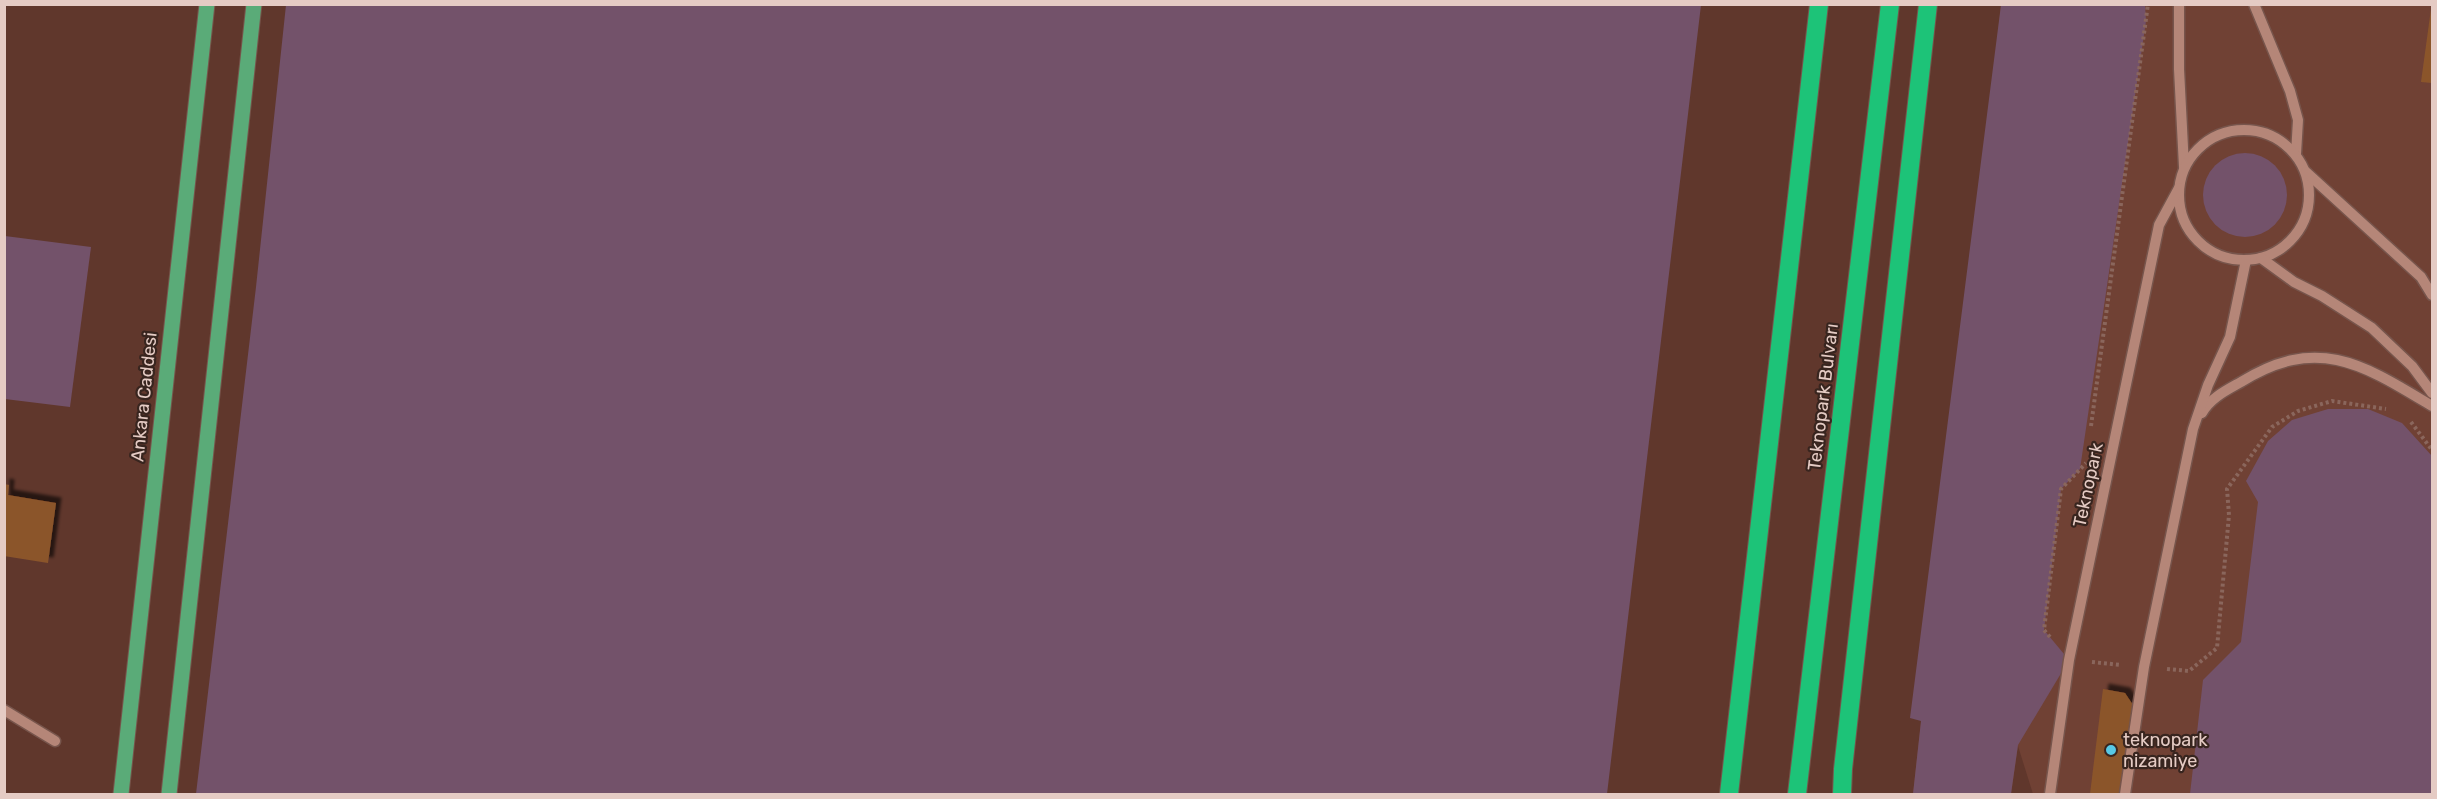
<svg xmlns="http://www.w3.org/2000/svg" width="2437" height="799" viewBox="0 0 2437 799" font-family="Rubik,sans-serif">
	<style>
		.built { fill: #704134 }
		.green { fill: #73526a }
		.building { fill: #8b552b; filter: url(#shadow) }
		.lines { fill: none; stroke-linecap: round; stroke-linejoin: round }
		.minor-casing { stroke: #77554c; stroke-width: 13 }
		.major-casing { stroke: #77554c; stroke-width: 17 }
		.highway-casing { stroke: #77554c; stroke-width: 20 }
		.path { stroke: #8a665c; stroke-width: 4; stroke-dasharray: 3 3; stroke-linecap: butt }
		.minor { stroke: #b58678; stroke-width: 10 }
		.major { stroke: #5aab78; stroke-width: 15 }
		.highway { stroke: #1dc378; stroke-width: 18 }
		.poi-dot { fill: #58c8e4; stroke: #38251f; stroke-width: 2 }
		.labels { text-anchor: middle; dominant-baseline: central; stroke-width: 4.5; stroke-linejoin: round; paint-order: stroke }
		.street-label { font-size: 18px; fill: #e5cbc4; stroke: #38251f }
		.poi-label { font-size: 18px; fill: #e5cbc4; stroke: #38251f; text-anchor: start }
	</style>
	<defs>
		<filter id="shadow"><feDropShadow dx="5.5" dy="-5.5" stdDeviation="1.5" flood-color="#0009"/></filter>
	</defs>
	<rect width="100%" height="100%" fill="#60372c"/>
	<polygon class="built" points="2001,5 2432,5 2432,794 2033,794 2018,746 2011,794 1913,794"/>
	<g class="green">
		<polygon points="286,5 1701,5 1607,794 196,794 256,287"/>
		<polygon points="2001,5 2145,5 2146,21 2080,469 2061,489 2044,630 2069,660 2018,745 2011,794 1913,794 1921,721 1910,718"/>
		<circle cx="2245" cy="195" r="42"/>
		<polygon points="5,236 91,247 70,407 5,399"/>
		<polygon points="2328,409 2368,409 2402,423 2432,456 2432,794 2190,794 2203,680 2241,642 2258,502 2246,481 2268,441 2292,420"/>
	</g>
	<g class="building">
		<polygon points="2431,9 2432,9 2432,83 2421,82"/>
		<polygon points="4,484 9,485 8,495 56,503 48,563 4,556"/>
		<polygon points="2103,689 2125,693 2133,705 2119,794 2090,794"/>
	</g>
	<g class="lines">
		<defs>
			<g id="minor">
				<polyline points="2179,4 2179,69 2184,167"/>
				<polyline points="2254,4 2290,91 2298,120 2296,154"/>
				<circle cx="2244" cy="195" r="65"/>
				<polyline points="2306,172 2421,277 2432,295"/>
				<polyline points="2261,258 2294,282 2322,296 2372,328 2412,366 2432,393"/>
				<path d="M2202,413C2210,398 2227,390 2241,382C2318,334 2364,365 2432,406"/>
				<polyline points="4,710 55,741"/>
				<polyline points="2050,794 2069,660 2159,225 2179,188"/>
				<polyline points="2125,794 2144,667 2193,429 2208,385 2230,337 2246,260"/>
			</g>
			<g id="major">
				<polyline points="121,794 207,4"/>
				<polyline points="169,794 254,4"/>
			</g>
			<g id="highway">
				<polyline points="1729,794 1819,4"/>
				<polyline points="1797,794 1890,4"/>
				<polyline points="1842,794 1843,769 1928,4"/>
			</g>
		</defs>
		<use href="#minor" class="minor-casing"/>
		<use href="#major" class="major-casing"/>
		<use href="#highway" class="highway-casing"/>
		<g class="path">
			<polyline points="2411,422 2432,450"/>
			<polyline points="2091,426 2148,4"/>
			<polyline points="2050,637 2044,630 2061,489 2086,463"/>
			<polyline points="2092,662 2121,665"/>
			<polyline points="2167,669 2189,671 2217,648 2229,515 2227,489 2272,427 2298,411 2332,401 2386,409"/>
		</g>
		<use href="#minor" class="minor"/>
		<use href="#major" class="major"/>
		<use href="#highway" class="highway"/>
	</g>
	<circle class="poi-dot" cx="2111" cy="750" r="6"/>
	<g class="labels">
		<g class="street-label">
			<text transform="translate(144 397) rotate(-84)">Ankara Caddesi</text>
			<text transform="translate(1823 397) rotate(-83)">Teknopark Bulvarı</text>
			<text transform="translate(2088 485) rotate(-78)">Teknopark</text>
		</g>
		<g class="poi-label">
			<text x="2123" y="740">teknopark<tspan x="2123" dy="21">nizamiye</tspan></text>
		</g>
	</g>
	<rect width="2437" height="799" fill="none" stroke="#e5cbc4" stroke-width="12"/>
</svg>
